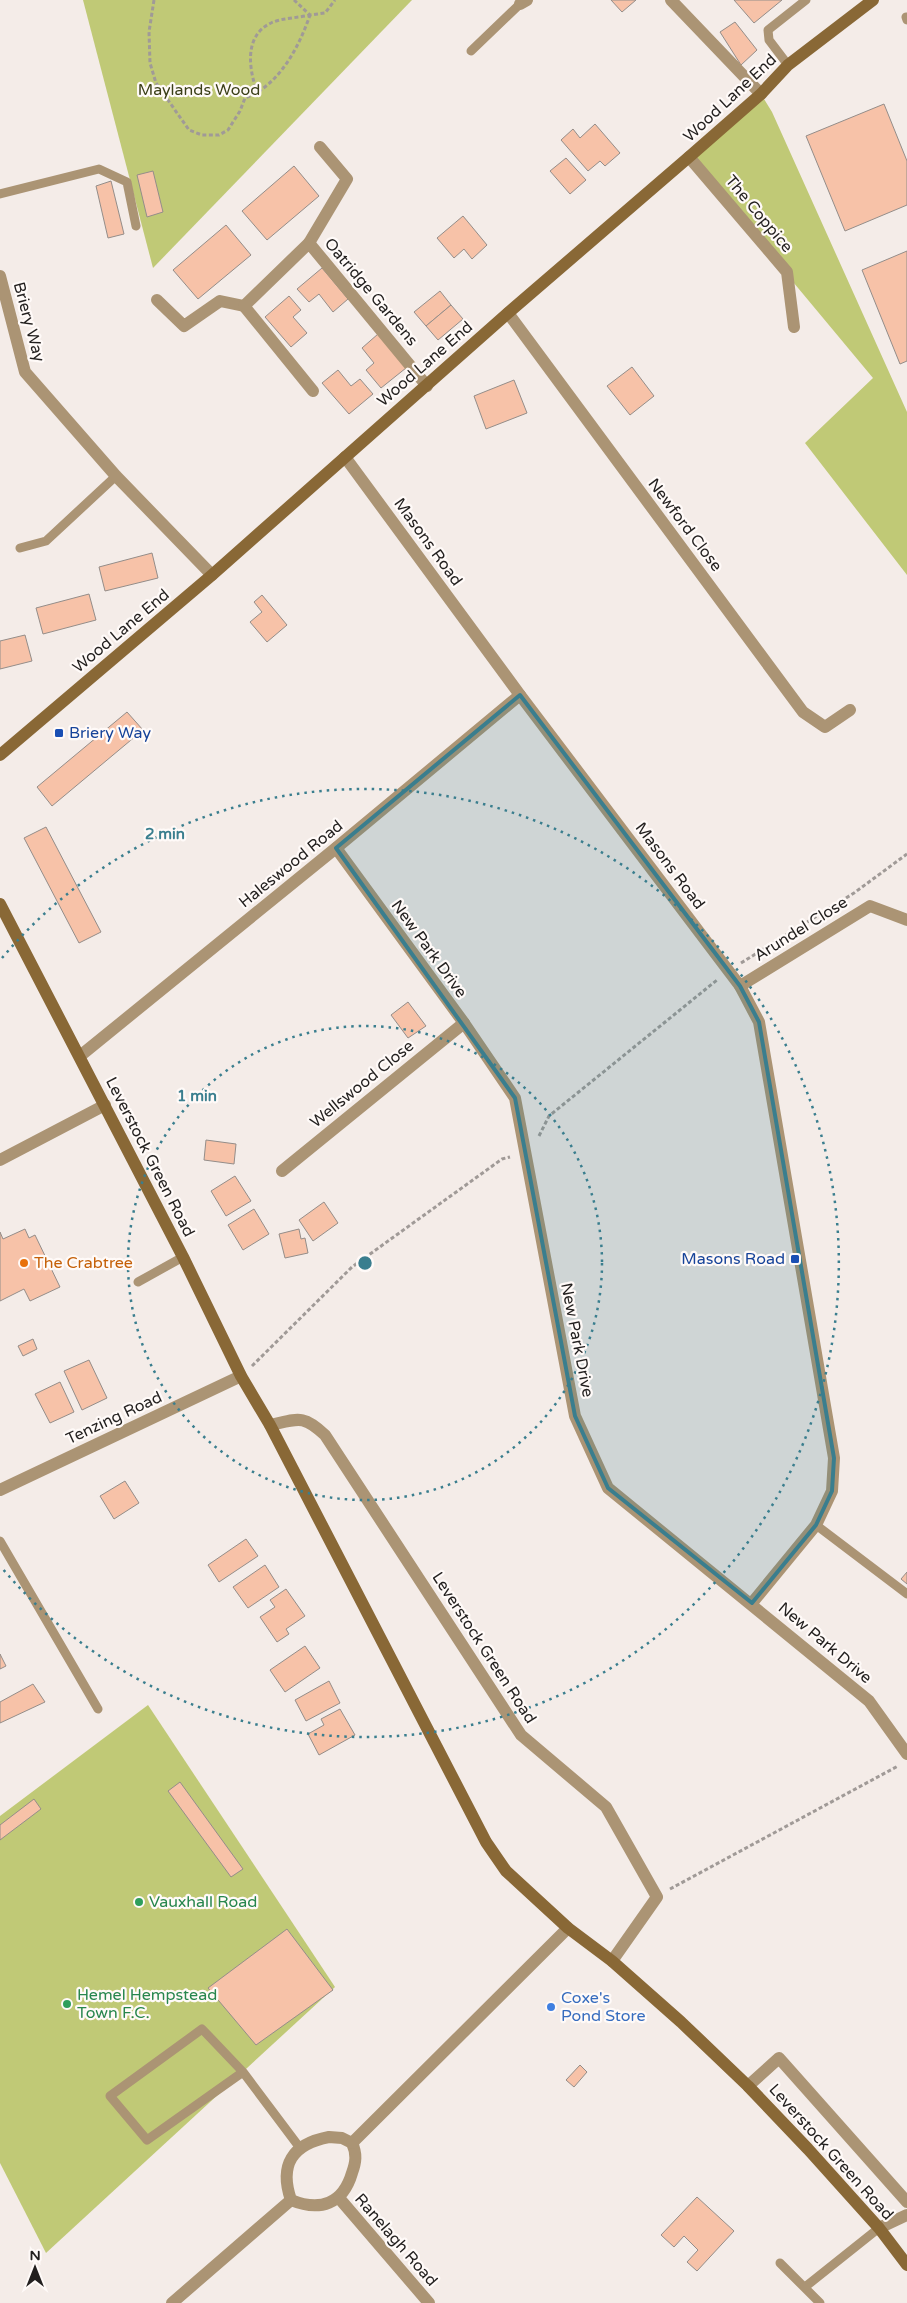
<svg xmlns="http://www.w3.org/2000/svg" width="907" height="2303" viewBox="0 0 907 2303" font-family="'Varela Round',sans-serif">
	<style>
		.green { fill: #c0c976 }
		.building { fill: #f7c2a8; stroke: #948d89 }
		.lines { fill: none; stroke-linecap: round; stroke-linejoin: round }
		.path { stroke: #a09a97; stroke-width: 3; stroke-dasharray: 4 2.5; stroke-linecap: butt }
		.lane { stroke: #ab9474; stroke-width: 9 }
		.street { stroke: #ab9474; stroke-width: 12 }
		.secondary { stroke: #896836; stroke-width: 12 }
		.marked { fill: #3a7e8e; fill-opacity: 0.2; stroke: #3a7e8e; stroke-width: 4; stroke-linejoin: round }
		.ring { fill: none; stroke: #3a7e8e; stroke-width: 2.5; stroke-dasharray: 2.5 5 }
		.transit-dot { fill: #1a4fb4; stroke: #fffaf8; stroke-width: 2 }
		.food-dot { fill: #e8710a; stroke: #fffaf8; stroke-width: 2 }
		.leisure-dot { fill: #2e9e5b; stroke: #fffaf8; stroke-width: 2 }
		.shop-dot { fill: #3f7fe0; stroke: #fffaf8; stroke-width: 2 }
		.labels { text-anchor: middle; dominant-baseline: central; stroke-width: 4.5; stroke-linejoin: round; paint-order: stroke }
		.park-label { font-size: 16px; fill: #3b3f18; stroke: #fffaf8 }
		.street-label { font-size: 16px; fill: #221f1e; stroke: #fffaf8 }
		.transit-label { font-size: 16px; fill: #164399; stroke: #fffaf8; text-anchor: start }
		.food-label { font-size: 16px; fill: #c56008; stroke: #fffaf8; text-anchor: start }
		.leisure-label { font-size: 16px; fill: #27864d; stroke: #fffaf8; text-anchor: start }
		.shop-label { font-size: 16px; fill: #366cbe; stroke: #fffaf8; text-anchor: start }
		.centre { fill: #3a7e8e; stroke: #fffaf8; stroke-width: 2.5 }
		.ring-label { font-size: 15px; text-anchor: middle; font-weight: bold; fill: #3a7e8e; stroke: #fffaf8; stroke-width: 4.5; stroke-linejoin: round; paint-order: stroke }
	</style>
	<rect width="100%" height="100%" fill="#f4ece8"/>
	<g class="green">
		<polygon points="83,0 412,0 153,268"/>
		<polygon points="761,94 772,112 907,412 907,575 805,443 873,378 689,157"/>
		<polygon points="148,1705 335,1987 46,2253 0,2163 0,1816"/>
	</g>
	<g class="building">
		<polygon points="611,0 636,0 622,12"/>
		<polygon points="734,0 782,0 754,23"/>
		<polygon points="735,22 757,50 741,65 720,32"/>
		<polygon points="884,104 907,161 907,205 845,231 806,136"/>
		<polygon points="595,124 620,153 605,166 600,161 588,171 561,140 573,129 580,138"/>
		<polygon points="566,158 586,180 570,194 550,171"/>
		<polygon points="294,166 319,196 267,240 242,211"/>
		<polygon points="153,171 163,212 147,217 137,175"/>
		<polygon points="111,181 124,234 108,238 96,186"/>
		<polygon points="463,216 487,245 472,259 464,249 454,258 437,238"/>
		<polygon points="226,225 251,255 198,299 173,270"/>
		<polygon points="907,251 907,361 900,364 862,270"/>
		<polygon points="322,268 348,299 333,312 319,294 309,302 297,289"/>
		<polygon points="440,291 451,305 426,326 414,312"/>
		<polygon points="289,296 301,310 293,317 307,333 291,347 265,317"/>
		<polygon points="451,305 463,319 438,340 426,326"/>
		<polygon points="378,334 406,368 381,388 366,370 374,363 362,348"/>
		<polygon points="632,367 654,396 630,415 607,386"/>
		<polygon points="338,370 351,386 360,379 373,394 349,414 322,383"/>
		<polygon points="514,380 527,413 486,429 474,396"/>
		<polygon points="152,553 158,578 105,591 99,567"/>
		<polygon points="89,594 96,620 43,634 36,608"/>
		<polygon points="262,595 287,625 267,642 250,622 262,612 254,602"/>
		<polygon points="25,635 32,661 0,669 0,641"/>
		<polygon points="127,712 143,730 52,806 37,787"/>
		<polygon points="46,827 101,932 79,943 24,838"/>
		<polygon points="408,1002 426,1026 408,1038 391,1015"/>
		<polygon points="206,1140 236,1144 234,1164 204,1160"/>
		<polygon points="235,1176 251,1201 226,1216 211,1191"/>
		<polygon points="324,1202 338,1223 313,1241 299,1220"/>
		<polygon points="254,1209 269,1234 243,1250 228,1225"/>
		<polygon points="25,1229 29,1238 35,1235 60,1287 30,1301 24,1289 0,1301 0,1232 3,1239"/>
		<polygon points="299,1229 301,1239 305,1238 308,1253 285,1258 279,1234"/>
		<polygon points="33,1339 37,1349 23,1356 18,1346"/>
		<polygon points="89,1360 107,1398 82,1410 64,1371"/>
		<polygon points="60,1382 74,1412 50,1423 35,1394"/>
		<polygon points="125,1481 139,1503 114,1519 100,1496"/>
		<polygon points="246,1539 258,1556 219,1582 208,1565"/>
		<polygon points="265,1565 279,1587 248,1608 233,1587"/>
		<polygon points="907,1572 907,1584 901,1579"/>
		<polygon points="286,1589 305,1616 286,1629 289,1634 277,1642 260,1617 275,1607 270,1600"/>
		<polygon points="305,1646 320,1668 285,1692 270,1670"/>
		<polygon points="0,1654 6,1666 0,1669"/>
		<polygon points="329,1681 340,1703 306,1721 295,1700"/>
		<polygon points="33,1684 45,1702 0,1723 0,1702"/>
		<polygon points="340,1709 355,1735 319,1755 308,1734 324,1725 321,1719"/>
		<polygon points="180,1782 243,1869 231,1877 168,1791"/>
		<polygon points="34,1799 41,1809 0,1840 0,1825"/>
		<polygon points="287,1929 333,1990 256,2045 208,1988"/>
		<polygon points="580,2065 587,2072 574,2087 566,2080"/>
		<polygon points="697,2197 734,2231 697,2271 687,2262 698,2250 684,2236 674,2247 661,2235"/>
	</g>
	<g class="lines">
		<g class="path">
			<path d="M154,0L149,32L150,63L156,83L189,130L202,135H219L228,130L240,111L245,98C279,86 299,47 310,15"/>
			<polyline points="294,0 310,15 325,13 335,0"/>
			<path d="M258,94C249,71 243,36 271,23C281,18 298,18 310,15"/>
			<polyline points="741,963 854,893 907,854"/>
			<polyline points="539,1136 549,1116 717,980"/>
			<polyline points="252,1366 352,1267 502,1159 510,1157"/>
			<polyline points="670,1889 898,1766"/>
		</g>
		<g class="lane">
			<polyline points="906,17 907,20"/>
			<polyline points="471,51 520,4"/>
			<polyline points="788,65 769,40 768,30 806,0"/>
			<polyline points="0,194 99,169 127,182 136,226"/>
			<polyline points="20,548 46,541 116,476"/>
			<polyline points="138,1282 183,1257"/>
			<polyline points="816,1525 907,1594"/>
			<polyline points="0,1541 98,1709"/>
			<polyline points="243,2072 147,2140 110,2096 202,2029 243,2072 300,2148"/>
			<polyline points="780,2263 820,2303"/>
			<polyline points="805,2287 879,2228"/>
		</g>
		<g class="street">
			<polyline points="671,0 761,94"/>
			<polyline points="520,4 527,0"/>
			<polyline points="689,157 787,272 794,327"/>
			<polyline points="309,243 347,179 320,147"/>
			<polyline points="0,276 25,372 116,476 212,575"/>
			<polyline points="157,300 184,326 220,301 244,306"/>
			<polyline points="508,313 803,712 825,727 850,710"/>
			<polyline points="313,391 244,306 309,243 427,386"/>
			<polyline points="345,457 520,695 740,986 759,1022 834,1458 832,1491 816,1525 752,1603"/>
			<polyline points="336,848 464,1023 515,1098 575,1416 608,1488 869,1701 907,1754"/>
			<polyline points="740,986 870,906 907,920"/>
			<polyline points="80,1056 336,848 520,695"/>
			<polyline points="0,1160 105,1105"/>
			<polyline points="282,1171 464,1023"/>
			<path d="M270,1425C298,1419 303,1414 325,1435L521,1735L606,1807L657,1897L612,1961"/>
			<polyline points="0,1490 241,1376"/>
			<polyline points="748,2086 779,2058 907,2202"/>
			<path d="M329,2137L342,2138L352,2143C357,2154 356,2162 352,2173C343,2204 320,2212 291,2200C279,2165 292,2144 329,2137Z"/>
			<polyline points="352,2143 568,1928"/>
			<polyline points="339,2198 429,2303"/>
			<polyline points="879,2228 907,2215"/>
			<polyline points="172,2303 291,2200"/>
		</g>
		<g class="secondary">
			<polyline points="0,755 212,575 508,313 689,157 761,94 788,65 873,0"/>
			<polyline points="0,904 183,1257 241,1376 270,1425 486,1842 506,1871 568,1928 612,1961 681,2022 748,2086 808,2149 879,2228 907,2265"/>
		</g>
	</g>
	<path class="marked" d="M520,695L740,986L759,1022L834,1458L832,1491L816,1525L752,1603L608,1488L575,1416L515,1098L336,848Z"/>
	<g class="ring">
		<circle cx="365" cy="1263" r="237"/>
		<path d="M2 958A474 474 0 1 1 2 1568"/>
	</g>
	<g class="transit-dot">
		<rect x="54" y="728" width="10" height="10" rx="2.5"/>
		<rect x="790" y="1254" width="10" height="10" rx="2.5"/>
	</g>
	<circle class="food-dot" cx="24" cy="1263" r="5"/>
	<g class="leisure-dot">
		<circle cx="139" cy="1902" r="5"/>
		<circle cx="67" cy="2004" r="5"/>
	</g>
	<circle class="shop-dot" cx="551" cy="2007" r="5"/>
	<g class="labels">
		<g class="park-label">
			<text x="199" y="90">Maylands Wood</text>
		</g>
		<g class="street-label">
			<text transform="translate(730 98) rotate(-43)">Wood Lane End</text>
			<text transform="translate(759 214) rotate(50)">The Coppice</text>
			<text transform="translate(371 292) rotate(50)">Oatridge Gardens</text>
			<text transform="translate(29 322) rotate(75)">Briery Way</text>
			<text transform="translate(425 364) rotate(-41)">Wood Lane End</text>
			<text transform="translate(685 525) rotate(53)">Newford Close</text>
			<text transform="translate(428 542) rotate(54)">Masons Road</text>
			<text transform="translate(121 631) rotate(-40)">Wood Lane End</text>
			<text transform="translate(291 864) rotate(-39)">Haleswood Road</text>
			<text transform="translate(670 866) rotate(53)">Masons Road</text>
			<text transform="translate(801 929) rotate(-32)">Arundel Close</text>
			<text transform="translate(429 949) rotate(54)">New Park Drive</text>
			<text transform="translate(362 1084) rotate(-39)">Wellswood Close</text>
			<text transform="translate(150 1157) rotate(63)">Leverstock Green Road</text>
			<text transform="translate(577 1340) rotate(79)">New Park Drive</text>
			<text transform="translate(114 1418) rotate(-25)">Tenzing Road</text>
			<text transform="translate(825 1643) rotate(40)">New Park Drive</text>
			<text transform="translate(484 1648) rotate(57)">Leverstock Green Road</text>
			<text transform="translate(831 2152) rotate(48)">Leverstock Green Road</text>
			<text transform="translate(396 2240) rotate(49)">Ranelagh Road</text>
		</g>
		<g class="transit-label">
			<text x="69" y="733">Briery Way</text>
			<text x="785" y="1259" text-anchor="end">Masons Road</text>
		</g>
		<g class="food-label">
			<text x="34" y="1263">The Crabtree</text>
		</g>
		<g class="leisure-label">
			<text x="149" y="1902">Vauxhall Road</text>
			<text x="77" y="1995">Hemel Hempstead<tspan x="77" dy="18">Town F.C.</tspan></text>
		</g>
		<g class="shop-label">
			<text x="561" y="1998">Coxe's<tspan x="561" dy="18">Pond Store</tspan></text>
		</g>
	</g>
	<circle cx="365" cy="1263" r="8" class="centre"/>
	<g class="ring-label">
		<text x="165" y="839">2 min</text>
		<text x="197" y="1101">1 min</text>
	</g>
	<g transform="translate(35 2268)" stroke="#fffaf8" stroke-width="4" paint-order="stroke">
	<path d="M0-4L9 19L0 12L-9 19Z" fill="#221f1e"/>
	<text y="-8" font-size="14" font-weight="bold" text-anchor="middle" fill="#221f1e">N</text>
	</g>
</svg>
